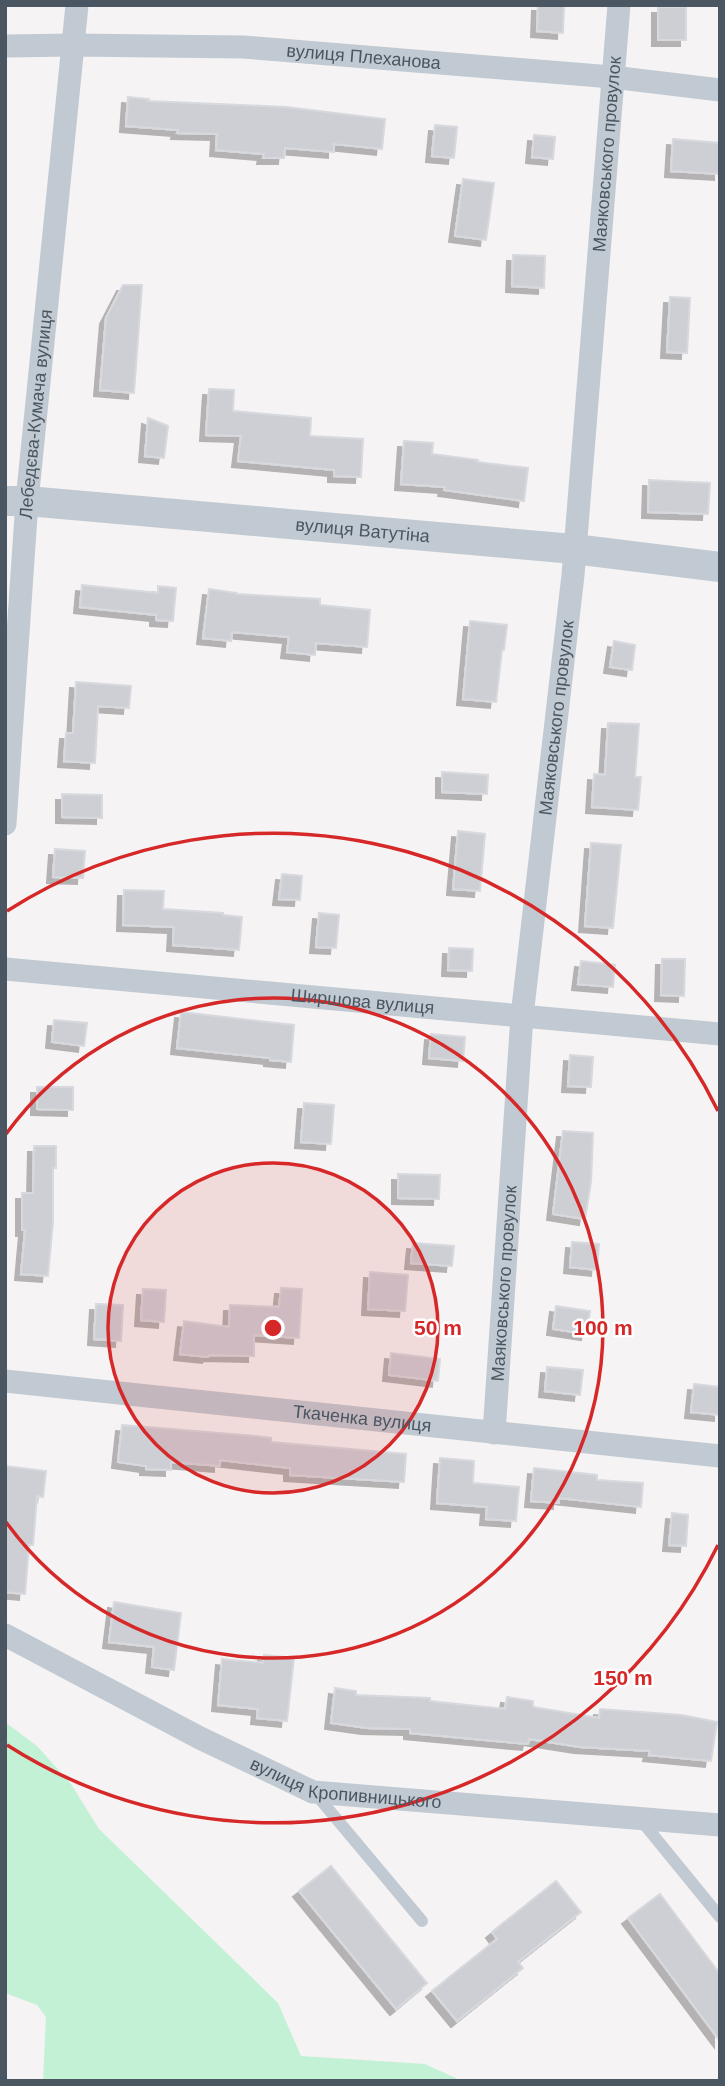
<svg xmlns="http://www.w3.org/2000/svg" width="725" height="2086" viewBox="0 0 725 2086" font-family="Helvetica,sans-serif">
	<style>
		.green { fill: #c3f1d5 }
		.building { fill: #cdcfd5; stroke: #d7d9de; stroke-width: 2; filter: url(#shadow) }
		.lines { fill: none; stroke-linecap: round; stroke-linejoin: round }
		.service { stroke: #c1cad2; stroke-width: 12 }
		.minor { stroke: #c1cad2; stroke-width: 23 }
		.tertiary { stroke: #c1cad2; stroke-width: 30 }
		.ring { fill: none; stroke: #d62828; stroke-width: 3.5 }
		.labels { text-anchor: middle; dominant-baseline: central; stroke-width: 5; stroke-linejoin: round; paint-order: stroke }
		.street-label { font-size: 18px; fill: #4a5661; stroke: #fff }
		.centre { fill: #d62828; stroke: #fff; stroke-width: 3.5 }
		.ring-label { font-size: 21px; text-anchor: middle; font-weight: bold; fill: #d62828; stroke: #fff; stroke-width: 5; stroke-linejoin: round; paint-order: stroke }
	</style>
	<defs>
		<filter id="shadow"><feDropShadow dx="-6" dy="6" stdDeviation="0" flood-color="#0004"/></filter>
	</defs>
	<rect width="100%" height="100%" fill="#f5f3f3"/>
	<polygon class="green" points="5,1722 37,1746 71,1784 99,1829 278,2003 301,2056 425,2064 462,2081 43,2081 46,2017 37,2005 5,1993"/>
	<g class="building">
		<polygon points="538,5 564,5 563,33 537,31"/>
		<rect x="658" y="7" width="28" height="33"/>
		<polygon points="128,97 149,99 148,101 286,107 385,119 382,149 334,144 334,152 285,148 284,158 263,158 264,154 216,150 217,134 177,133 178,130 126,126"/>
		<polygon points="435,125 457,127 454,158 432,156"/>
		<polygon points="534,135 555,137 553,159 532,157"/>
		<polygon points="673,139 720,143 720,174 671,171"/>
		<polygon points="463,179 494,183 486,240 455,236"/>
		<polygon points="513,255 545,256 544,288 512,286"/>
		<polygon points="123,285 142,285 134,393 100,390 106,318"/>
		<polygon points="670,297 690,298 687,353 667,352"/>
		<polygon points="209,389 234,390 233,411 311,418 310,436 363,439 361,477 334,476 334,470 238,461 241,436 206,435"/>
		<polygon points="148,418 168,426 164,458 145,456"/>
		<polygon points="404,441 433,443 432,454 478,460 477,462 528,468 524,501 444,490 445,487 401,484"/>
		<polygon points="649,480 710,483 708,514 648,512"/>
		<polygon points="82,585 158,593 158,586 176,588 173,621 156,620 156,615 80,607"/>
		<polygon points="209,589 237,593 237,594 320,599 320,605 370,610 367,647 316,643 315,655 287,652 289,637 232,632 231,641 203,638"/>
		<polygon points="470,621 507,625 504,650 502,650 496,702 463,699"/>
		<polygon points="614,641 635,645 632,670 610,667"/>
		<polygon points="76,682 131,686 129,708 98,706 95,763 64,761 66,733 73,733"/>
		<polygon points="608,723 639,724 635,777 641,777 638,810 592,807 594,774 605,775"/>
		<polygon points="442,772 488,775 487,794 442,792"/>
		<polygon points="62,794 102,795 102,818 62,817"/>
		<polygon points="458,831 485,834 480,891 453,889"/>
		<polygon points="591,843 621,845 613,928 585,926"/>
		<polygon points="55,849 85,851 83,878 53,877"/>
		<polygon points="282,874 302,876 300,900 279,899"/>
		<polygon points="124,890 164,891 163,909 223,913 223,915 242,917 239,950 173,945 174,927 123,925"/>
		<polygon points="319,913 339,915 336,948 316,947"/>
		<polygon points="449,948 473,949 472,971 448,970"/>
		<polygon points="662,959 685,959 684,996 661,995"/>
		<polygon points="581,961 615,965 613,987 578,984"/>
		<polygon points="181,1012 294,1025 291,1062 270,1060 270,1058 177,1048"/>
		<polygon points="54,1020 87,1023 84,1046 52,1042"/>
		<polygon points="431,1034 465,1037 463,1061 429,1058"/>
		<polygon points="570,1055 593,1057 591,1087 568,1086"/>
		<polygon points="37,1087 73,1087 73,1110 37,1109"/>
		<polygon points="304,1103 334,1105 331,1144 301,1142"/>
		<polygon points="563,1131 593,1133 591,1182 585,1219 553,1214"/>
		<polygon points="34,1146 56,1146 56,1168 53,1168 53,1222 48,1276 21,1274 25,1230 22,1230 22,1193 33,1193"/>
		<polygon points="398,1174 440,1175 439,1199 398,1198"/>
		<polygon points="572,1242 599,1244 597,1270 570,1267"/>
		<polygon points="413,1243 454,1246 452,1266 411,1263"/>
		<polygon points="370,1272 408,1275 405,1311 368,1309"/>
		<polygon points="281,1288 302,1289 299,1338 254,1335 254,1356 209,1355 208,1357 180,1354 184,1321 229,1327 230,1305 279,1307"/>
		<polygon points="143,1289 166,1290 164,1322 141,1320"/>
		<polygon points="96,1304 123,1305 121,1341 94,1339"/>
		<polygon points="556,1306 590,1311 587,1334 553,1329"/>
		<polygon points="391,1353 440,1359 438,1381 389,1375"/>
		<polygon points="547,1367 583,1370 580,1395 545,1391"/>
		<polygon points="694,1384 720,1387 720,1415 691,1412"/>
		<polygon points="122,1425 256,1436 271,1438 271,1442 406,1454 404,1482 290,1475 290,1468 220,1460 220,1466 171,1462 171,1470 146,1469 146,1466 118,1462"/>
		<polygon points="440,1458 474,1461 473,1483 519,1487 516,1521 486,1519 487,1507 437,1503"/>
		<polygon points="5,1466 46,1471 43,1497 37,1496 33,1545 29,1545 25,1594 5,1592"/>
		<polygon points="534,1468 597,1475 597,1480 643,1483 641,1507 559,1498 559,1503 531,1501"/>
		<polygon points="672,1513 688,1515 686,1546 669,1545"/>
		<polygon points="114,1602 181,1613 174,1670 152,1667 154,1647 109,1642"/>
		<polygon points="264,1655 294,1658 287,1721 257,1718 258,1709 218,1705 222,1659 263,1663"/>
		<polygon points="335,1688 356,1691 356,1695 430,1698 430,1701 505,1709 507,1697 533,1701 533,1707 599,1718 600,1709 682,1715 717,1722 711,1761 649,1755 650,1751 580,1747 529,1739 528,1744 410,1733 410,1729 367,1728 331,1723"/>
		<polygon points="331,1866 427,1983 396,2009 299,1891"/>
		<polygon points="556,1881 581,1912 518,1962 523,1968 457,2021 432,1991 497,1939 492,1932"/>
		<polygon points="660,1894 720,1974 720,2041 628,1918"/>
	</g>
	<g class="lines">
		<g class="service">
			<polyline points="314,1792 422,1921"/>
			<polyline points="640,1819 720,1917"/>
		</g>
		<g class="minor">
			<path id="s1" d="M5,46L73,45L243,47L612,77L720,90"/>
			<path id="s2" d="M5,824L27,501L77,5"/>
			<path id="s3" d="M5,969L720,1034"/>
			<path id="s4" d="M5,1381L720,1456"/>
			<path id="s5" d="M494,1433L522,1016L573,575L619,5"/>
			<path id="s6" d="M5,1635L200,1738L313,1792L720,1825"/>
		</g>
		<path class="tertiary" id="s7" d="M5,501H27L574,549L720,567"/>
	</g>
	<circle cx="273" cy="1328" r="165" fill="#d62828" fill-opacity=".12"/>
	<g class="ring">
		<circle cx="273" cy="1328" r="165"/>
		<path d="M6 1134A330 330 0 1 1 6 1522"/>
		<path d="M718 1545A495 495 0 0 1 7 1745M7 911A495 495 0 0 1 718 1111"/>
	</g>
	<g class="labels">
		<g class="street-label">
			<text stroke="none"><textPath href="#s1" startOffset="359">вулиця Плеханова</textPath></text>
			<text stroke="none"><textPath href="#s5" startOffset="1284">Маяковського провулок</textPath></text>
			<text stroke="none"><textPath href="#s2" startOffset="411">Лебедєва-Кумача вулиця</textPath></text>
			<text stroke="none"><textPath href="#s7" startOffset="359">вулиця Ватутіна</textPath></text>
			<text stroke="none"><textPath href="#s5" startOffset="718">Маяковського провулок</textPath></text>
			<text stroke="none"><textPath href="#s3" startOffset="359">Ширшова вулиця</textPath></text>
			<text stroke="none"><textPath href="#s5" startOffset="150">Маяковського провулок</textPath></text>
			<text stroke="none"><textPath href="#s4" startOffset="359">Ткаченка вулиця</textPath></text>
			<text stroke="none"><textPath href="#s6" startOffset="376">вулиця Кропивницького</textPath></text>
		</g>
	</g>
	<circle cx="273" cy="1328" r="10" class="centre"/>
	<g class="ring-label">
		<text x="438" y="1335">50 m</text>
		<text x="603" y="1335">100 m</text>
		<text x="623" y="1685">150 m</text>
	</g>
	<rect width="725" height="2086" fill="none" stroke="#4a5661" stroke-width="14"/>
</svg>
